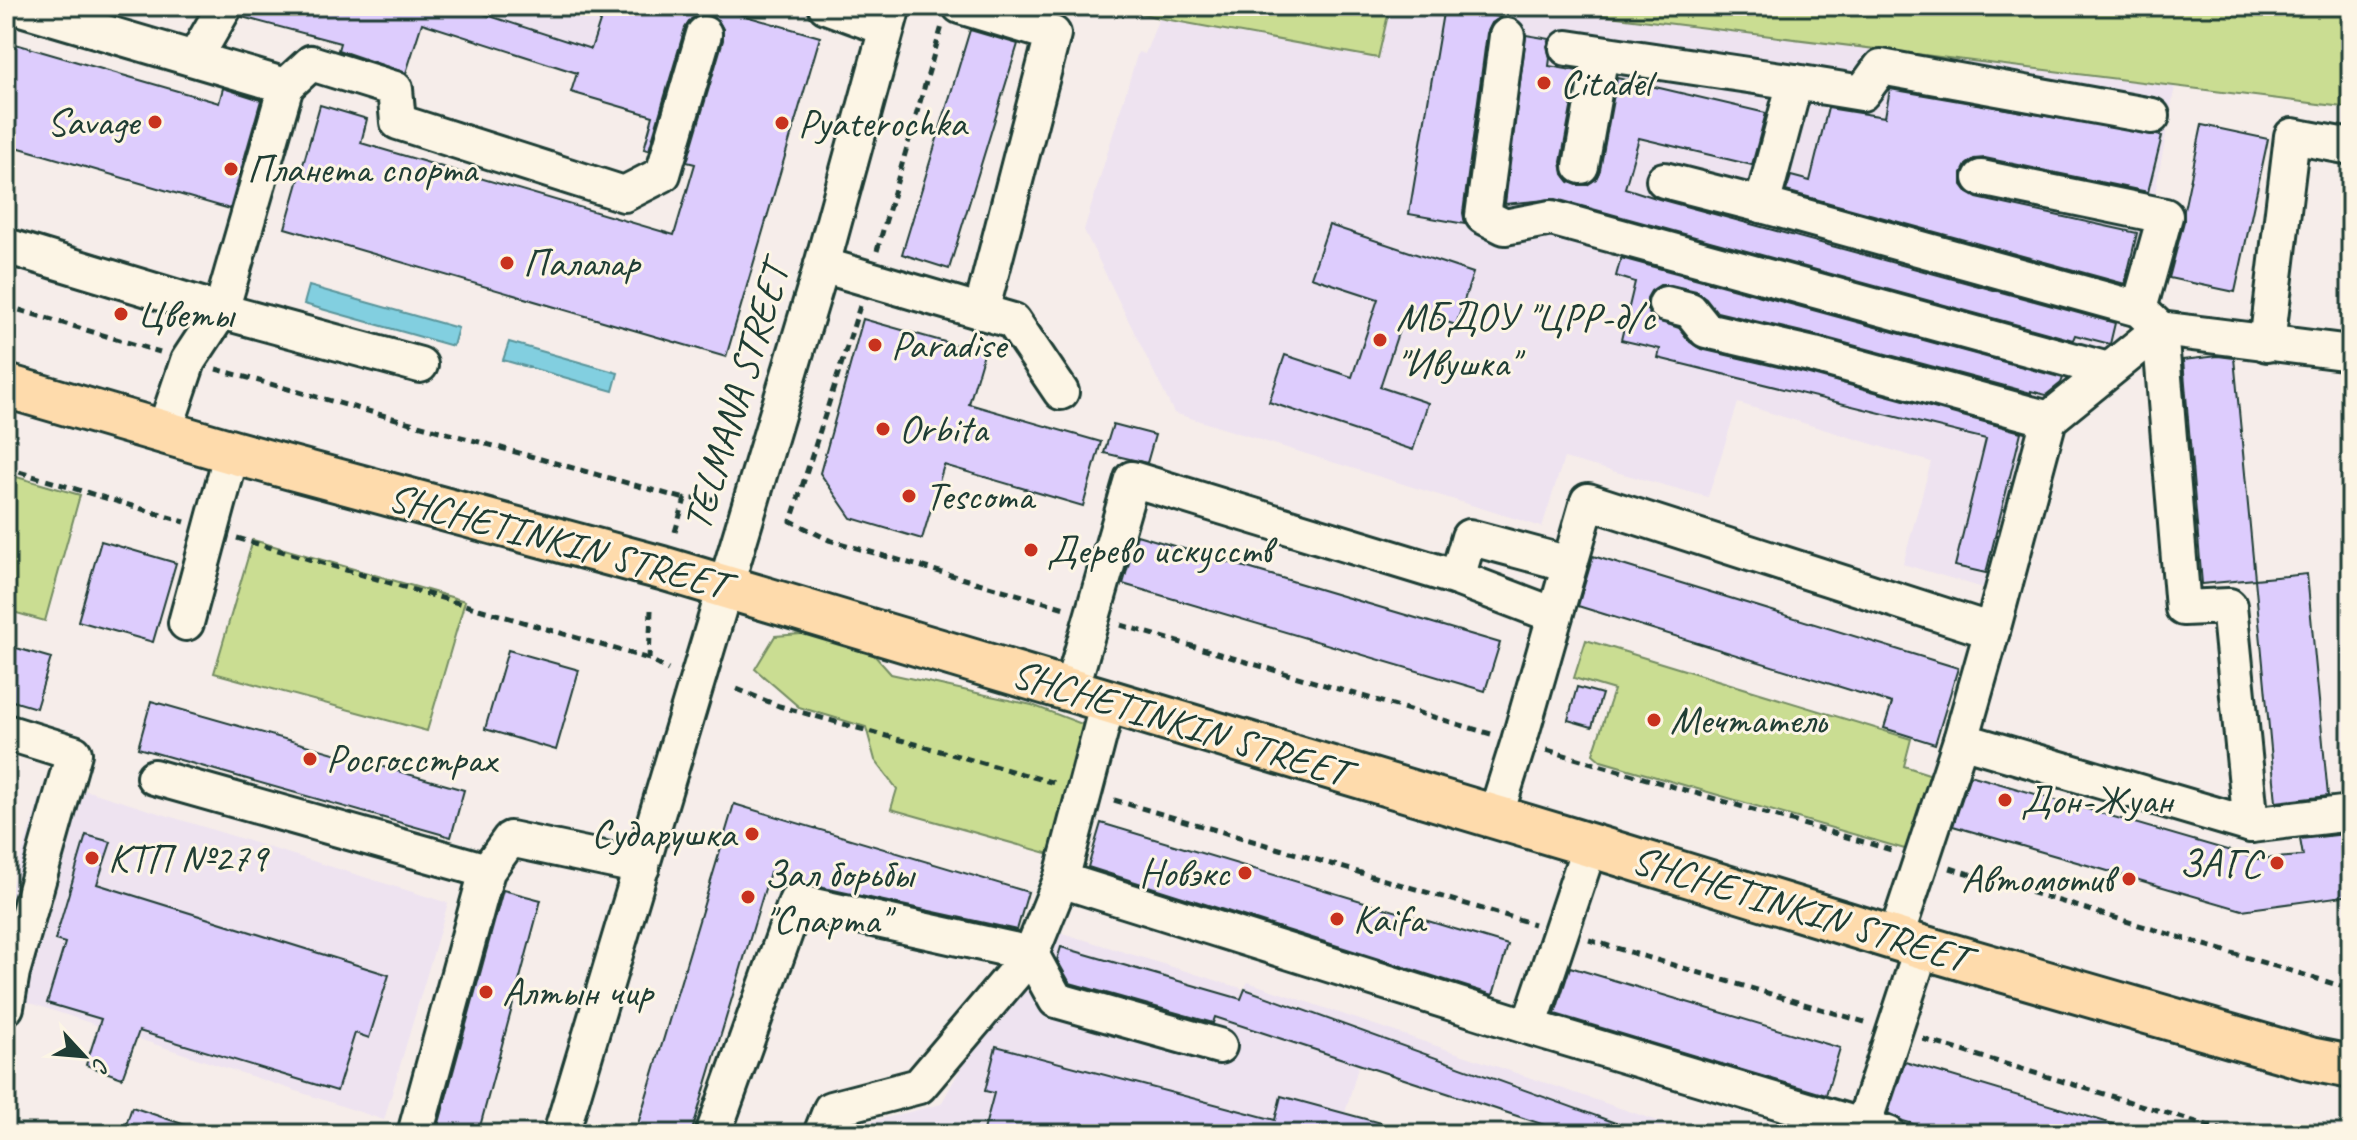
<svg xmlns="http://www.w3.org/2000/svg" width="2357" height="1140" viewBox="0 0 2357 1140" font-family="Caveat,sans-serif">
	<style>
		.built { fill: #eee3f0 }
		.green { fill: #cadd92; stroke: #748d63; stroke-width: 2 }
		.water { fill: #82cfe0; stroke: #5a959b; stroke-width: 2 }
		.building { fill: #ddccfd; stroke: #1f3d34; stroke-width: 2 }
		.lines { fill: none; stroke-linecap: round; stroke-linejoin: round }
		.minor-casing { stroke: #1f3d34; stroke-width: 40 }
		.major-casing { stroke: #1f3d34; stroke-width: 48 }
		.path { stroke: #1f3d34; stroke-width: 5; stroke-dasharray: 8 6; stroke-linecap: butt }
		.minor { stroke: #fcf5e5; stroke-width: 34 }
		.major { stroke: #fedbac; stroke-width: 42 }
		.poi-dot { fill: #c8321e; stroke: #fcf5e5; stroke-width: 3 }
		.labels { text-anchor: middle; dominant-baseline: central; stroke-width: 6; stroke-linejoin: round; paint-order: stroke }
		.poi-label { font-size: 40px; fill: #1f3d34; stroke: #fcf5e5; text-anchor: start }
		.street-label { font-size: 40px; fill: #1f3d34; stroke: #fcf5e5 }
	</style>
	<rect width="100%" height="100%" fill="#f6edea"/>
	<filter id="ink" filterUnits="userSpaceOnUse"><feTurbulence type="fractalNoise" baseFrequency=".0125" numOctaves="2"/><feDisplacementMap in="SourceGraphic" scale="16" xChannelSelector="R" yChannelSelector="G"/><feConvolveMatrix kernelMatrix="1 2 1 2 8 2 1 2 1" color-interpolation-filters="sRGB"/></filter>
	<g filter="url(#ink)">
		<g class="built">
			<polygon points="459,6 605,6 591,49"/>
			<polygon points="1390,6 1528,6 2175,86 2132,318 2097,367 2037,421 1990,590 1903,564 1931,462 1738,403 1708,497 1564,458 1542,527 1174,413 1084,230 1138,52 1145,54 1159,18 1378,58"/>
			<polygon points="46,778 448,903 384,1120 6,995 6,905"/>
			<polygon points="1059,932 1244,989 1248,982 1696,1134 1572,1134 1359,1064 1339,1134 865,1134 869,1122 941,1104 982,1030 1030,974"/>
		</g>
		<g class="green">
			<polygon points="1112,6 1390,6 1378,58 1159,18"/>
			<polygon points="1528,6 2351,6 2351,108"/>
			<polygon points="6,474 80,495 45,621 6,610"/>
			<polygon points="253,540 465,601 427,731 214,673"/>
			<polygon points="841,631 866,646 891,674 1032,705 1098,730 1061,857 891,809 897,789 875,760 866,727 799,707 755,669 775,636"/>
			<polygon points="1586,640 1911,739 1904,766 1938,777 1915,852 1601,761 1593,754 1614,690 1574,678"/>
		</g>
		<g class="water">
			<polygon points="309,286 458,328 453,346 304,304"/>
			<polygon points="509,342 618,373 613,391 503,360"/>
		</g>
		<g class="building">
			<polygon points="245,6 459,6 591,49 605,6 738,6 735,13 820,37 726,357 285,228 320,105 367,119 361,143 674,235 695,164 687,162 723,40 723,29 718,20 709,15 700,14 691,19 685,28 649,150 644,149 653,116 571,92 577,73 422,23 406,73 338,50 340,43 242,17"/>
			<polygon points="1444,7 1501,17 1492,23 1487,33 1463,213 1465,224 1409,214"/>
			<polygon points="970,30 1018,44 949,269 902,254"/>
			<polygon points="1526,35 1550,39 1547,46 1550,58 1549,66 1578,71 1561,162 1563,174 1569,182 1577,185 1587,185 1596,179 1600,170 1617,78 1766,113 1752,165 1639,138 1625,188 1659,199 2115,323 2110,344 2075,335 2073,340 1556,199 1505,204"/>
			<polygon points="12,43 219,103 223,88 261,100 230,209 6,144 6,60"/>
			<polygon points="1890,89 2162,136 2148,192 1985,158 1974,159 1966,165 1962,173 1962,185 1968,193 1977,198 2137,233 2125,284 1786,191 1791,176 1810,181 1828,108 1885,117"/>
			<polygon points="2202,125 2268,139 2235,292 2169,278 2184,221 2184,210"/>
			<polygon points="1329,225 1473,273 1456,325 1406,309 1380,387 1428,403 1413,450 1269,402 1285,355 1352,377 1378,299 1311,277"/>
			<polygon points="1621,258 2063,378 2061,383 2046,395 2031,391 2031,393 1819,336 1717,312 1706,298 1696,291 1671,285 1660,285 1651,291 1647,298 1647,310 1653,319 1679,328 1690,342 1701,349 1809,374 2021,432 1986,573 1955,566 1986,439 1658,358 1660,349 1621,340 1635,282 1616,276"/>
			<polygon points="863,319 984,353 969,404 1101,442 1083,506 944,465 922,539 851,518 820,473"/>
			<polygon points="2218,356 2234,358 2255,579 2202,584 2183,360"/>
			<polygon points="1113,424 1155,435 1147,463 1104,453"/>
			<polygon points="1137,535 1500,643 1485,691 1123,584"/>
			<polygon points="101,541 176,563 153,642 78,621"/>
			<polygon points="1593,556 1958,668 1935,744 1884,728 1892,703 1578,606"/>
			<polygon points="2307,574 2328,796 2276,802 2255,579"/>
			<polygon points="6,645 51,658 36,708 6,699"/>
			<polygon points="508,650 579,670 556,750 485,729"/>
			<polygon points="1577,687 1602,694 1592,727 1568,720"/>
			<polygon points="151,701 464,790 451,837 138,748"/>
			<polygon points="1970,775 2258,859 2303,856 2300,839 2346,834 2351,895 2242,910 1953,826"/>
			<polygon points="734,804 1028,892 1017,930 824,888 770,872 691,1134 635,1134"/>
			<polygon points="1101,823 1508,945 1493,995 1088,867"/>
			<polygon points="86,835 111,842 97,884 389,975 369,1038 355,1033 337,1091 139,1031 122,1078 86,1065 101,1019 47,1003 65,943 55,940"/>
			<polygon points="503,890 541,900 478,1134 436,1134"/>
			<polygon points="1061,947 1241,999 1245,989 1638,1131 1637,1134 1572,1134 1215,1017 1213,1023 1070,983 1057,960"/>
			<polygon points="1570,967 1840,1048 1826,1095 1555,1014"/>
			<polygon points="996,1046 1275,1120 1281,1096 1395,1127 1394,1134 983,1134 994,1093 985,1091"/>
			<polygon points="1905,1062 2126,1128 2125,1134 1947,1134 1903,1121 1888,1113"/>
			<polygon points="132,1107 200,1130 200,1134 123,1134"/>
		</g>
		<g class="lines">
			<defs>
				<g id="minor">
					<polyline points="14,6 286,86 311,63 395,89 398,122 624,194 663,174 704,34"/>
					<polyline points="826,6 886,28"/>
					<polyline points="960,6 1053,34 981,312"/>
					<polyline points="1507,36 1483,216 1505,227 1551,218 2108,370"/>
					<polyline points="1567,48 1795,82 1762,205 2139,309 2160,329 2183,608 2229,606 2251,825 1961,740"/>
					<polyline points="195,58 225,6"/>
					<polyline points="1795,82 1862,93 1881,67 2152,116"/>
					<polyline points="1581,166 1601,54"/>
					<polyline points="1981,178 2165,216 2139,309"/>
					<polyline points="1664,180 1762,205"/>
					<polyline points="6,246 221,311 420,365"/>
					<polyline points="822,265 1013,321 1061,392"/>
					<polyline points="1666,304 1690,310 1706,330 1814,355 2049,419"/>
					<polyline points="2267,344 2292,136 2351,147"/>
					<polyline points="164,432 188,361 221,311 286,86"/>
					<polyline points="1457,578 1469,537 1569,564"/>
					<polyline points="186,623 232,452"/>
					<polyline points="1071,690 1132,479 1457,578 1554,615"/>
					<polyline points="6,732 74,753 12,972 6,1007"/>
					<polyline points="154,777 487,871"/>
					<polyline points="1495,817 1519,741 1588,501 1992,631 2049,419 2160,329 2351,353"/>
					<polyline points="2251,825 2351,813"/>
					<polyline points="1061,880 1529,1027 1888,1134"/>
					<polyline points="1895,939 1961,740 1992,631"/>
					<polyline points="1529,1027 1590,845"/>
					<polyline points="1863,1126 1922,947"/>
					<polyline points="415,1134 487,871 510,839 642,867"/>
					<polyline points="561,1134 822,265 893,6"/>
					<polyline points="713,1134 796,902 1031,954 1056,1000 1219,1046"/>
					<polyline points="821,1134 831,1109 919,1086 1031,954 1061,880 1108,702"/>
				</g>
				<polyline id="major" points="6,386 232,452 662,568 1576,841 1922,947 2310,1059 2351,1067"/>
			</defs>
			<use href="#minor" class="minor-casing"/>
			<use href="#major" class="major-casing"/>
			<g class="path">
				<polyline points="877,251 942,26"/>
				<polyline points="6,306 160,352"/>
				<polyline points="860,306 791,521 829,540 1065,608"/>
				<polyline points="216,369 685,499"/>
				<polyline points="6,468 185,522"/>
				<polyline points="675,532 685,499 717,499"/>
				<polyline points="237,538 649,659"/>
				<polyline points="651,610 649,659 668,670"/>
				<polyline points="1121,625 1491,734"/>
				<polyline points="737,689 779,706 1058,784"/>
				<polyline points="1547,750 1895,851"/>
				<polyline points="1114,800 1534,924"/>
				<polyline points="1950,868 2351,989"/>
				<polyline points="1589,940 1868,1023"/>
				<polyline points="1923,1039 2236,1134"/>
			</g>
			<use href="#minor" class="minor"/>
			<use href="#major" class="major"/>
		</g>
	</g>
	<g class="poi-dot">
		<circle cx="1544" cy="83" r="8"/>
		<circle cx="155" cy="122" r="8"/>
		<circle cx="782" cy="123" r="8"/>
		<circle cx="231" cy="169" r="8"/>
		<circle cx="507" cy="263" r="8"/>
		<circle cx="121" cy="314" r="8"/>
		<circle cx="1380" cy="340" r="8"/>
		<circle cx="875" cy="345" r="8"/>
		<circle cx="883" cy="429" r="8"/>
		<circle cx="909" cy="496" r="8"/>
		<circle cx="1031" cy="550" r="8"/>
		<circle cx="1654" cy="720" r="8"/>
		<circle cx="310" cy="759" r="8"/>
		<circle cx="2005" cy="800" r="8"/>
		<circle cx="752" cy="834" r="8"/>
		<circle cx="92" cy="858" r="8"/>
		<circle cx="2277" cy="863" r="8"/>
		<circle cx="1245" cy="873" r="8"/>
		<circle cx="2129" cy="879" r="8"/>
		<circle cx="748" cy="897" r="8"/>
		<circle cx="1337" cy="919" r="8"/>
		<circle cx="486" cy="992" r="8"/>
	</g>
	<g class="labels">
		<g class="poi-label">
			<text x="1560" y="83">Citadel</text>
			<text x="139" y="122" text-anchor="end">Savage</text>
			<text x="798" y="123">Pyaterochka</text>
			<text x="247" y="169">Планета спорта</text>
			<text x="523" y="263">Палалар</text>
			<text x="137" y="314">Цветы</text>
			<text x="1396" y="317">МБДОУ "ЦРР-д/с<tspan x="1396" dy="46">"Ивушка"</tspan></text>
			<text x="891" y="345">Paradise</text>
			<text x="899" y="429">Orbita</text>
			<text x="925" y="496">Tescoma</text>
			<text x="1047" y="550">Дерево искусств</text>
			<text x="1670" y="720">Мечтатель</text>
			<text x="326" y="759">Росгосстрах</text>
			<text x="2021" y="800">Дон-Жуан</text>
			<text x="736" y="834" text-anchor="end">Сударушка</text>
			<text x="108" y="858">КТП №279</text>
			<text x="2261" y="863" text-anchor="end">ЗАГС</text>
			<text x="1229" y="873" text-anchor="end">Новэкс</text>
			<text x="764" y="874">Зал борьбы<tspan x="764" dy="46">"Спарта"</tspan></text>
			<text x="2113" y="879" text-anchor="end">Автомотив</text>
			<text x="1353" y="919">Kaifa</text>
			<text x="502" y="992">Алтын чир</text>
		</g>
		<g class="street-label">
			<text transform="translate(736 397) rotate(-73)">TELMANA STREET</text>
			<text transform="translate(558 541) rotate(15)">SHCHETINKIN STREET</text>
			<text transform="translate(1180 723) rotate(17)">SHCHETINKIN STREET</text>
			<text transform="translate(1800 909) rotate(17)">SHCHETINKIN STREET</text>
		</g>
	</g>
	<rect width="2357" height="1140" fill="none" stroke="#fcf5e5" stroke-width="32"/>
	<rect x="16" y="16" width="2325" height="1108" fill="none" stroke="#1f3d34" stroke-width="3" filter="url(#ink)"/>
	<g transform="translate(84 1056) rotate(116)" stroke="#fcf5e5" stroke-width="6" paint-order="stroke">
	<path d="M0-6L14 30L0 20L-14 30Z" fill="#1f3d34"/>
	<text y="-12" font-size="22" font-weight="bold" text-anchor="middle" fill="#1f3d34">С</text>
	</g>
</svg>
